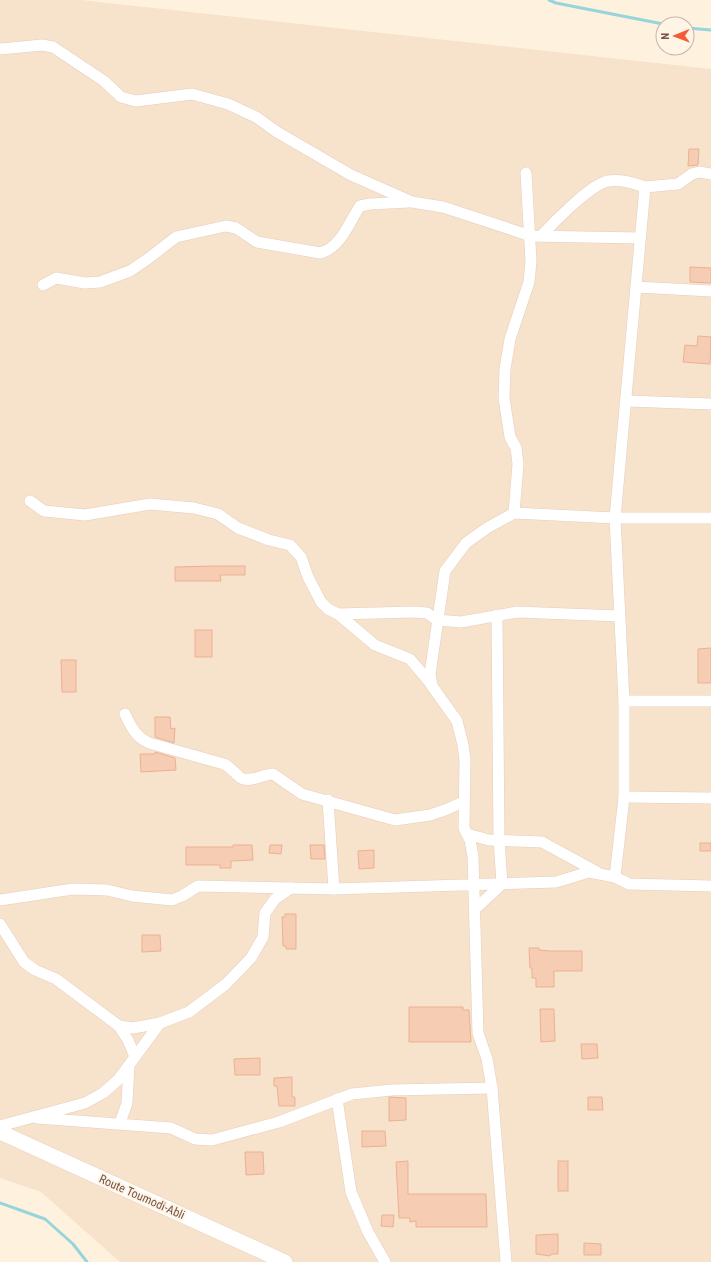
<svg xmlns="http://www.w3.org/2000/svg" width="711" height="1262" viewBox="0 0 711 1262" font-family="'Roboto Condensed',sans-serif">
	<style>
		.residential { fill: #f7e2cc }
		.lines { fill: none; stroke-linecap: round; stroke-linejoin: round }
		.stream { stroke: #97d4dc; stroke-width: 3 }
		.building { fill: #f6ccb3; stroke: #ebb192 }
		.street-casing { stroke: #e5cebd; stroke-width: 12 }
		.secondary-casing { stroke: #ebcfb9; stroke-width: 16 }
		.street { stroke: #fff; stroke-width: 11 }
		.secondary { stroke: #fff; stroke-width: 15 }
		.labels { text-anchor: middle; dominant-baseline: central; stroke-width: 4; stroke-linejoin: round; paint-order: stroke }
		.street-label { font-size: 12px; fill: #775444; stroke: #fff5e7 }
	</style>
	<rect width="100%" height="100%" fill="#fef1de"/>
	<polygon class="residential" points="0,0 81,0 711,69 711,1262 120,1262 41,1192 0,1178"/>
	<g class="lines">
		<g class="stream">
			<polyline points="549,0 556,3 663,24"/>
			<polyline points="687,28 711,30"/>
			<polyline points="0,1203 45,1219 73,1244 87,1262"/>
		</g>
	</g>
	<g class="building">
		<polygon points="689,149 699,149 698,165 688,166"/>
		<polygon points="690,267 711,268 711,283 690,282"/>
		<polygon points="698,336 711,337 710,364 683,362 685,345 697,346"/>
		<polygon points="213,566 245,566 245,575 220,575 221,581 175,581 175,567"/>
		<rect x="195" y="630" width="17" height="27"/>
		<polygon points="711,648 711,683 698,683 698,649"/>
		<polygon points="61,660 76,660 76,692 62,692"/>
		<polygon points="155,717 170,717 171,729 175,728 174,743 155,737"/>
		<polygon points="155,752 175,758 176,770 141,772 140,754 155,754"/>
		<rect x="700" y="843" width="11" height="8"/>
		<polygon points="233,845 252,845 253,860 231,861 231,868 220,868 220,865 186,865 186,847 233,847"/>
		<polygon points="270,845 282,845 281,854 269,853"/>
		<polygon points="310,845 324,845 325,859 311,859"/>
		<polygon points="374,850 374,868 359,869 358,851"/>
		<polygon points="285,914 296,914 296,949 286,949 286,946 283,946 282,917 285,917"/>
		<polygon points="142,935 160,935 161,951 142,952"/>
		<polygon points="529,948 539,948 539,950 550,951 582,951 582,971 554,971 554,987 536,987 536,978 532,978 532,968 530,968"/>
		<polygon points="409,1007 463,1007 463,1010 469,1010 471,1042 409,1042"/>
		<polygon points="540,1009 554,1009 555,1041 541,1042"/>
		<polygon points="581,1044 597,1044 598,1058 582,1059"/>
		<polygon points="260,1058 260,1075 235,1075 234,1059"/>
		<polygon points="292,1077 292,1097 295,1097 295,1106 279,1106 277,1086 274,1086 274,1078"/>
		<polygon points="389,1097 406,1098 406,1120 389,1121"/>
		<polygon points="588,1097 602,1097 603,1110 588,1110"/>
		<polygon points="362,1131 385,1131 386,1146 362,1147"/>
		<polygon points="245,1152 263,1152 264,1174 246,1175"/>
		<polygon points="408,1161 408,1194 486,1194 487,1227 416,1227 416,1221 410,1222 410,1218 399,1218 396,1162"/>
		<rect x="558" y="1161" width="10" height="30"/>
		<polygon points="382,1215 394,1215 393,1227 381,1226"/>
		<polygon points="558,1234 558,1254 551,1254 550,1256 536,1254 536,1235"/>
		<polygon points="584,1243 601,1244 601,1255 584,1255"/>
	</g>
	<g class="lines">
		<defs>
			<g id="street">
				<polyline points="0,49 42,45 53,47 104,81 121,97 136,101 192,94 228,104 256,117 277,132 351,175 412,202 443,207 531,236 640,238"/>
				<polyline points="711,174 699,172 692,174 678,184 645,187 615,518 711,518"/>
				<path d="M541,236C553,223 591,184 608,181C621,179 633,183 645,187"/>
				<path d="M43,285L56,278L85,283L100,282L130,271L149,258L176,237L226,226L236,228L257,242L320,253C341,248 349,222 360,206L370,204L409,202"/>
				<polyline points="636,287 711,291"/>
				<polyline points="626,401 711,404"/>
				<polyline points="30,501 44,511 85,515 150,504 194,508 218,514 238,528 269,540 290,545 301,557 308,577 321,602 328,609 338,614 414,612 427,613 437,620 461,622 517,612 619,616"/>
				<polyline points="514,513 518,464 516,448 510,437 504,398 505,369 510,339 529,282 531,261 526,173"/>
				<polyline points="338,614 375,645 410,659 431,684"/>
				<polyline points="624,701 711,701"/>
				<path d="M125,714C131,727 136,737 149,743L224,764C232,768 236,775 241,778C250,783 264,774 273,774L302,794L395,820L430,815L445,810L463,802"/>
				<polyline points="624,797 711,798"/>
				<polyline points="328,800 334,889"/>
				<polyline points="467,834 489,840 542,842 597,872"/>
				<polyline points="615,877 629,884 711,886"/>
				<polyline points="0,900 73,889 107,890 132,896 172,900 182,896 198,886 291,888"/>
				<polyline points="474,910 502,884 499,839 497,615"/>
				<polyline points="0,924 24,962 35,970 56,979 119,1026 133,1028 160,1023"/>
				<polyline points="119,1026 128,1040 135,1057"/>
				<polyline points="337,1099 351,1192 368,1232 385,1262"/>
				<polyline points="37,1118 171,1128 195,1139 212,1140 279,1122 352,1094 392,1090 492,1088"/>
				<polyline points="120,1123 127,1103 129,1065"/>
				<polyline points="0,1126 85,1103 103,1093 118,1080 160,1023 189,1012 226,984 251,958 263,937 265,913 275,899 291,888 334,889 556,882 589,872 615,877 624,797 624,701 615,518 514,513 487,528 466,543 445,571 430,674 432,686 457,721 463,745 465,760 464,828 470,840 473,856 478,1033 487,1059 492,1088 506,1262"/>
			</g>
			<polyline id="secondary" points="0,1132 285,1262"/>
		</defs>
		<use href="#street" class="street-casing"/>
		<use href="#secondary" class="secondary-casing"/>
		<use href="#street" class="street"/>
		<use href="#secondary" class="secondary"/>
	</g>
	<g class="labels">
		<g class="street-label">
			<text transform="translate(142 1197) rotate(24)">Route Toumodi-Abli</text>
		</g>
	</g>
	<g transform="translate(675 36) rotate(269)"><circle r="19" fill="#fff5e7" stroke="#c9b5a6"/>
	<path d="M0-3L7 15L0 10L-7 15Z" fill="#f55b37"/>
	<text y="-6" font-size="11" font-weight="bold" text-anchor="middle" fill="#775444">N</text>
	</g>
</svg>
